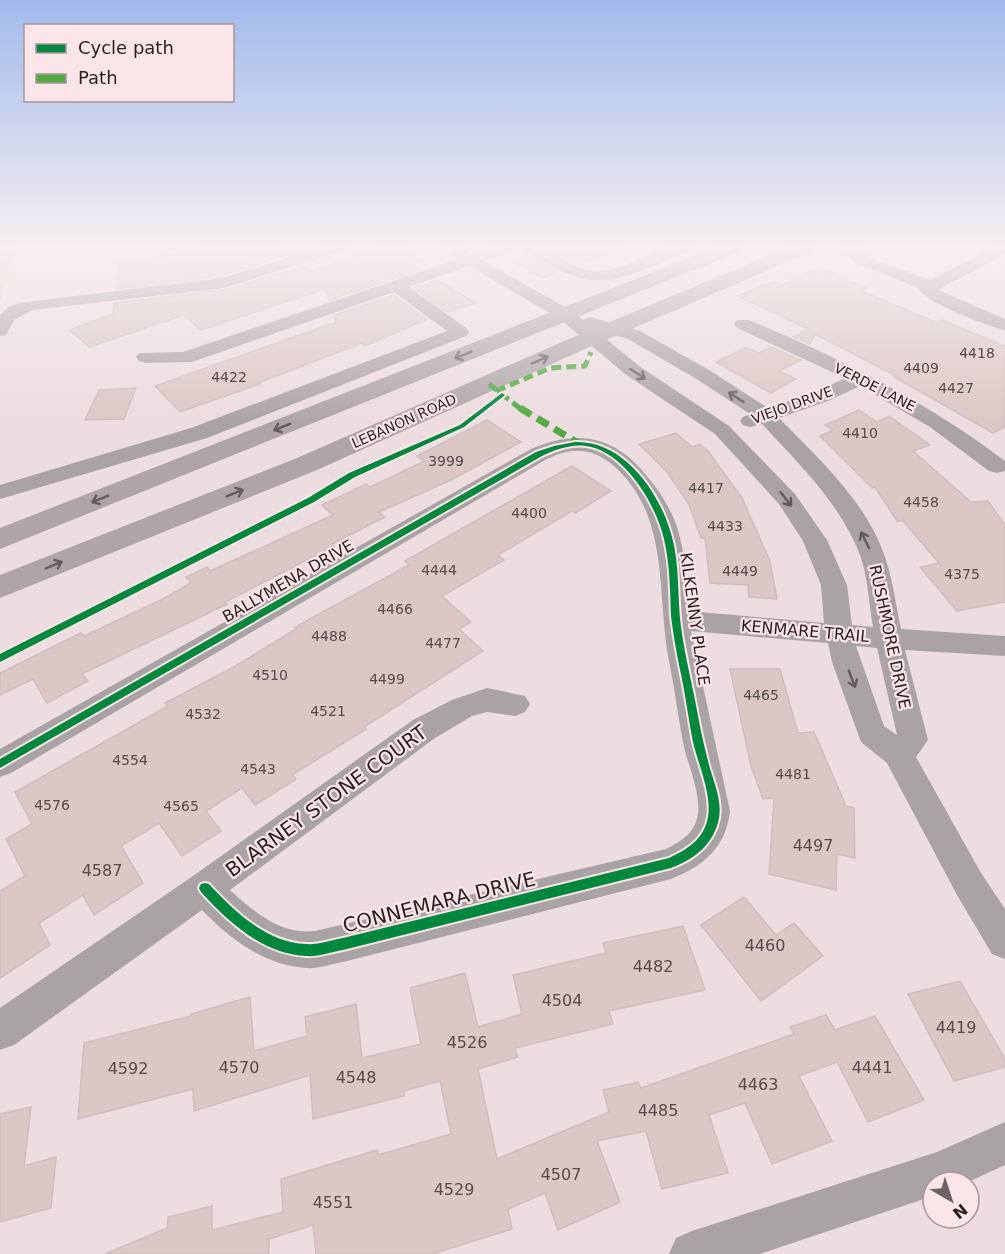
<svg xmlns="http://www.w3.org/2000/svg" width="1005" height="1254" viewBox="0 0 1005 1254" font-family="'DejaVu Sans',sans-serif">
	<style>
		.green { fill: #e8cebb }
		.building { fill: #dcc7c4; stroke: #ccbfc0; stroke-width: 1.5 }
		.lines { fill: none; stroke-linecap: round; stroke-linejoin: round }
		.minor { fill: #aaa3a5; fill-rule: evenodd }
		.major { fill: #afa5a9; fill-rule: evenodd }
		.quiet-far1 { stroke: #53aa43; stroke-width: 5; stroke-dasharray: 10 5; stroke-linecap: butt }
		.quiet { stroke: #53aa43; stroke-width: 7; stroke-dasharray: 13 7; stroke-linecap: butt }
		.cycleway-casing { stroke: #fce5e9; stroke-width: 4 }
		.cycleway { fill: #00873e; fill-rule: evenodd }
		.oneway { stroke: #655b5e }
		.oneway2 { stroke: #625a5c }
		.labels { text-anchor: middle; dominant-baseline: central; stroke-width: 4.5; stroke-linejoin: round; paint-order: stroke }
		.number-label { font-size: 14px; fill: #574a4b }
		.far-street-label { font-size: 14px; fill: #281e20; stroke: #fce5e9 }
		.street-label { font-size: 16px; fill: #281e20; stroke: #fce5e9 }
		.near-number-label { font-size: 16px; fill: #574a4b }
		.near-street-label { font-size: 20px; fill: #281e20; stroke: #fce5e9 }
	</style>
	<rect width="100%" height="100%" fill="#eddce0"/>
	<polygon class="green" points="0,247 18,247 0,302"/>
	<g class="building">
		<polygon points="212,247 276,247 288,255 222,276 116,289 120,261 190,253"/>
		<polygon points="385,247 399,247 422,261 411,264 420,270 329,300 325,289 201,330 184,315 90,347 69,330 113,314 114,303 224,290 303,266 311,271"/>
		<polygon points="551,247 619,247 620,249 578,265 548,248"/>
		<polygon points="528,255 538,261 559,272 543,278 512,261"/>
		<polygon points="819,268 866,288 861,291 938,323 943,320 1005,346 1005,427 993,433 894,377 896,376 815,334 810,344 793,337 808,329 738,296 773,281 782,285"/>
		<polygon points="437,280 476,303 447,312 414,288"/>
		<polygon points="394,295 427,319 365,346 362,343 258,383 260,384 180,412 155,386 336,322 334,315"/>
		<polygon points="746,347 759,353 772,347 801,360 779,371 796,379 771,393 716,362"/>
		<polygon points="136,388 124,419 85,420 99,390"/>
		<polygon points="859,410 877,422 889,416 930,445 913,451 971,502 988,501 1005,525 1005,602 957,611 920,567 939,563 903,521 897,521 875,487 872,488 820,436 833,430 825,425"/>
		<polygon points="487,420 521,442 451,480 379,512 385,517 332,544 334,546 225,602 227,604 82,674 88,681 47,703 33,679 0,695 0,673 81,633 84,636 161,600 191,583 186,577 207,567 210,571 333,515 322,505 366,484 370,487 425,461 417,456"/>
		<polygon points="676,433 692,447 700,444 708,451 742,498 770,561 777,599 749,597 748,585 710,583 705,538 701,538 689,504 667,472 639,444"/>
		<polygon points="572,466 611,491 575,513 572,511 498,555 504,560 442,596 471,622 459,629 483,651 364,727 366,729 292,775 296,779 255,805 242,788 206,811 221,831 182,856 159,823 121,846 143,883 94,915 83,895 39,923 50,945 0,978 0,891 25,876 6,839 32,824 15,792 168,706 165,703 234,667 296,629 295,627 409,565 405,561"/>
		<polygon points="730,669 780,669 798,733 814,732 846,806 854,808 855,858 837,854 836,890 769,874 774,798 763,799 751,766"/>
		<polygon points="744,897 776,935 794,923 823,956 761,1001 701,925"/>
		<polygon points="683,926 705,990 609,1011 613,1024 515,1048 518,1057 478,1069 497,1159 609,1112 603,1090 638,1082 641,1088 794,1034 790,1027 826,1015 835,1030 875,1016 924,1100 868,1122 837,1062 799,1076 832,1141 772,1164 745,1103 709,1115 728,1173 662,1189 646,1131 597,1141 620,1202 558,1230 545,1193 508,1209 512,1229 432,1254 316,1254 313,1225 269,1239 269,1254 105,1254 167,1228 168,1217 212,1206 212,1230 283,1212 281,1179 377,1150 378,1155 451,1134 440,1081 404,1091 404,1096 313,1119 310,1075 194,1111 193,1089 78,1119 84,1043 191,1016 191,1014 250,997 254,1051 307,1036 305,1017 356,1004 362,1058 421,1044 410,988 465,973 478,1027 522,1014 513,975 606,953 603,943"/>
		<polygon points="960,981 1005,1059 1005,1067 954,1081 908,994"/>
		<polygon points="31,1107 24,1166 56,1157 51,1208 0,1222 0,1114"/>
	</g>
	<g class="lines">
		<g class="minor">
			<polygon points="323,247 347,247 345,250 224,288 32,310 14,320 6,335 0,336 0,315 9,307 19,303 222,278"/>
			<path d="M440,247H460L472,254L493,247H517L515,250L484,261L572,311L583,320L590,317L640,331L709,370L768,408L814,393L845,378L737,328L734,324L737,320H749C840,358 926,401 1005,461V471L997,473L989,471L930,427L860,386L828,401L779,418C819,459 866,501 885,557C893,580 896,606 901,629L1005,636V656L905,650L928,740L916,757L981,873L1005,909V959L992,954L957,895L887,763L861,742L832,662L828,643L691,631L730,811C726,847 704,866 671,879L343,962C331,964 318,969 306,968C265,966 229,938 202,910L14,1045L0,1050V1008L193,876L413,720L452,700L487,688L525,696L530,704L525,712L515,716L487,712L472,716L435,738L230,890C254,912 281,935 315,931L666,849C682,841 696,832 698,813C700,791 689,768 684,747C678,718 675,690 669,661C656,594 671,517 614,466C592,447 572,447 547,459L11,773L0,777V749L531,449C584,426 621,439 654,485C666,501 676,519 680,538C686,562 687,587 689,611L824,623L821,585L803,541L779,504L715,434L625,374L560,319L469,266L409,287L466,328L469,332L466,336L207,438L0,499V485L191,428L447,331L394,292L192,362L146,363L139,361L136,357L139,353L183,352L458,259ZM594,329L628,339L695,378L750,414L743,417L740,421L743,425L750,427L762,424C799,464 840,503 860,555C868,577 869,604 873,627L852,625L847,585L827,540L795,494L729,426L639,366ZM856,646L877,648L897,735L884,726Z"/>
			<path d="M523,247H542L577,267L596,272L615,269L670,247H692L690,250C639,271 602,297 550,265C541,260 529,255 523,247Z"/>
			<path d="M846,247H862L860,251L867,257L930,280L995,247H1005V254L938,290L1005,319V330C989,327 921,301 919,288L855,263L843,252Z"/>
			<polygon points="1005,1122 1005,1165 968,1182 933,1182 933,1196 760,1254 669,1254 676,1238 692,1231 937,1152"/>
		</g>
		<g class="major">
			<polygon points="717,247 744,247 741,251 0,549 0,528"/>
			<polygon points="789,247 816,247 813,251 585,349 317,470 0,598 0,575 297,458 569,339"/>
		</g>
		<g class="quiet-far1">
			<polyline points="489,384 522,410"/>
			<polyline points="496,391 550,368 585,366 591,352"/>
		</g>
		<polyline class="quiet" points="520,408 578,443"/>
		<defs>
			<g id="cycleway">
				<polygon points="502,393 505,395 504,396 464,427 355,477 314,502 0,662 0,654 308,498 349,473 460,425"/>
				<path d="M575,442C624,440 661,494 672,537C680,566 677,597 681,627C685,657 693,687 698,716C701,733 705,749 709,765C714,783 722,800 719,818C714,844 695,859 671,868L343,950C331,952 318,957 306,956C263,954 228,922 201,892L199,888L201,884L205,883L209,884C235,912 266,942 306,944C318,945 331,940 343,938L669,858C688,849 704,839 708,817C712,794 698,764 693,742C688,716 685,691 679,665C676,649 673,633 671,616C670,590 670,564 664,539C656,504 624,451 586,446C570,444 555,450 542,456L0,768V759L536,452L554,446Z"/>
			</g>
		</defs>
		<use href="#cycleway" class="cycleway-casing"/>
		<use href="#cycleway" class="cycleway"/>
	</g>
	<defs><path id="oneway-shaft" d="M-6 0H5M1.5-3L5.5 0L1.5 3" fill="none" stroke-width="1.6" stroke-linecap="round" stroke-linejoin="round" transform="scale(1.5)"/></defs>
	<g class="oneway">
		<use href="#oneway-shaft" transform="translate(463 355) rotate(158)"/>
		<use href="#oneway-shaft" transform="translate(540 360) rotate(-24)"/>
		<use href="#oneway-shaft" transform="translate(282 427) rotate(158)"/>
		<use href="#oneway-shaft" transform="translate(235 493) rotate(-22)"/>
		<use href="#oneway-shaft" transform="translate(100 499) rotate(158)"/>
		<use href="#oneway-shaft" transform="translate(54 565) rotate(-22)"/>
	</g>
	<g class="oneway2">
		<use href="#oneway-shaft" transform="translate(638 374) rotate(33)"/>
		<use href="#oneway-shaft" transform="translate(736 397) rotate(-147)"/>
		<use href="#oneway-shaft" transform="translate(786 499) rotate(52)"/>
		<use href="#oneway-shaft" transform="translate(865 540) rotate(-116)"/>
		<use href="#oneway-shaft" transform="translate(852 679) rotate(69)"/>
	</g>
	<linearGradient id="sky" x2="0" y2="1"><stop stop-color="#a1baec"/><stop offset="0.58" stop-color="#f7eff1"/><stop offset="1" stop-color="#f7eff1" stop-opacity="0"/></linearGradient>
	<rect width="1005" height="423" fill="url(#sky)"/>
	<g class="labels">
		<g class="number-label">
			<text x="977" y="353">4418</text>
			<text x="921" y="368">4409</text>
			<text x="229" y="377">4422</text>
			<text x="956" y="388">4427</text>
			<text x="860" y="433">4410</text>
			<text x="446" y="461">3999</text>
			<text x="706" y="488">4417</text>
			<text x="921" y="502">4458</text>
			<text x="529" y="513">4400</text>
			<text x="725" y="526">4433</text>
			<text x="439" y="570">4444</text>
			<text x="740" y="571">4449</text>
			<text x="962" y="574">4375</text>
			<text x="395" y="609">4466</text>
			<text x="329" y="636">4488</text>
			<text x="443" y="643">4477</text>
			<text x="270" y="675">4510</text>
			<text x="387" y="679">4499</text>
			<text x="761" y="695">4465</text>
			<text x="328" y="711">4521</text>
			<text x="203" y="714">4532</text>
			<text x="130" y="760">4554</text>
			<text x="258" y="769">4543</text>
			<text x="793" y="774">4481</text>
			<text x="52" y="805">4576</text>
			<text x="181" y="806">4565</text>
		</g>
		<g class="far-street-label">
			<text transform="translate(875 387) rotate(27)">VERDE LANE</text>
			<text transform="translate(792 405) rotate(-20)">VIEJO DRIVE</text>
			<text transform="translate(404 421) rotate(-24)">LEBANON ROAD</text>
		</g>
		<g class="street-label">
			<text transform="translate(288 581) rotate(-30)">BALLYMENA DRIVE</text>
			<text transform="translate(695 619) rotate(82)">KILKENNY PLACE</text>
			<text transform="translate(805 631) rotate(5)">KENMARE TRAIL</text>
			<text transform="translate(890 637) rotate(78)">RUSHMORE DRIVE</text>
		</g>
		<g class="near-number-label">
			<text x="813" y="845">4497</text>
			<text x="102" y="870">4587</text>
			<text x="765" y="945">4460</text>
			<text x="653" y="966">4482</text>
			<text x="562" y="1000">4504</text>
			<text x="956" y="1027">4419</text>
			<text x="467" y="1042">4526</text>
			<text x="239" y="1067">4570</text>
			<text x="872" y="1067">4441</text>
			<text x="128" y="1068">4592</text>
			<text x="356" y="1077">4548</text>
			<text x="758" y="1084">4463</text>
			<text x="658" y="1110">4485</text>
			<text x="561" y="1174">4507</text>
			<text x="454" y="1189">4529</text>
			<text x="333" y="1202">4551</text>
		</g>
		<g class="near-street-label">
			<text transform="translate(326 801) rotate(-36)">BLARNEY STONE COURT</text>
			<text transform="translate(439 902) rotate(-14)">CONNEMARA DRIVE</text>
		</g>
	</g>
	<rect x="24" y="24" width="210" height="78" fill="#fce5e9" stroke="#a79599" stroke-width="1.5"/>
	<rect x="36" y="44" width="30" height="9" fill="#00873e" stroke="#a79599" stroke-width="1.5"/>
	<text x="78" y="54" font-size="18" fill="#281e20">Cycle path</text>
	<rect x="36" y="74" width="30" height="9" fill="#53aa43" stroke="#a79599" stroke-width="1.5"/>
	<text x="78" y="84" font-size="18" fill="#281e20">Path</text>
	<g transform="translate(951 1200) rotate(141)"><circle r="28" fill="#fce5e9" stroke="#a79599" stroke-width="1.5"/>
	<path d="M0-4.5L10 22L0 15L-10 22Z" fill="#6d6063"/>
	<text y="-9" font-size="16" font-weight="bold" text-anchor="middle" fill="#281e20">N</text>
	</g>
</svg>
